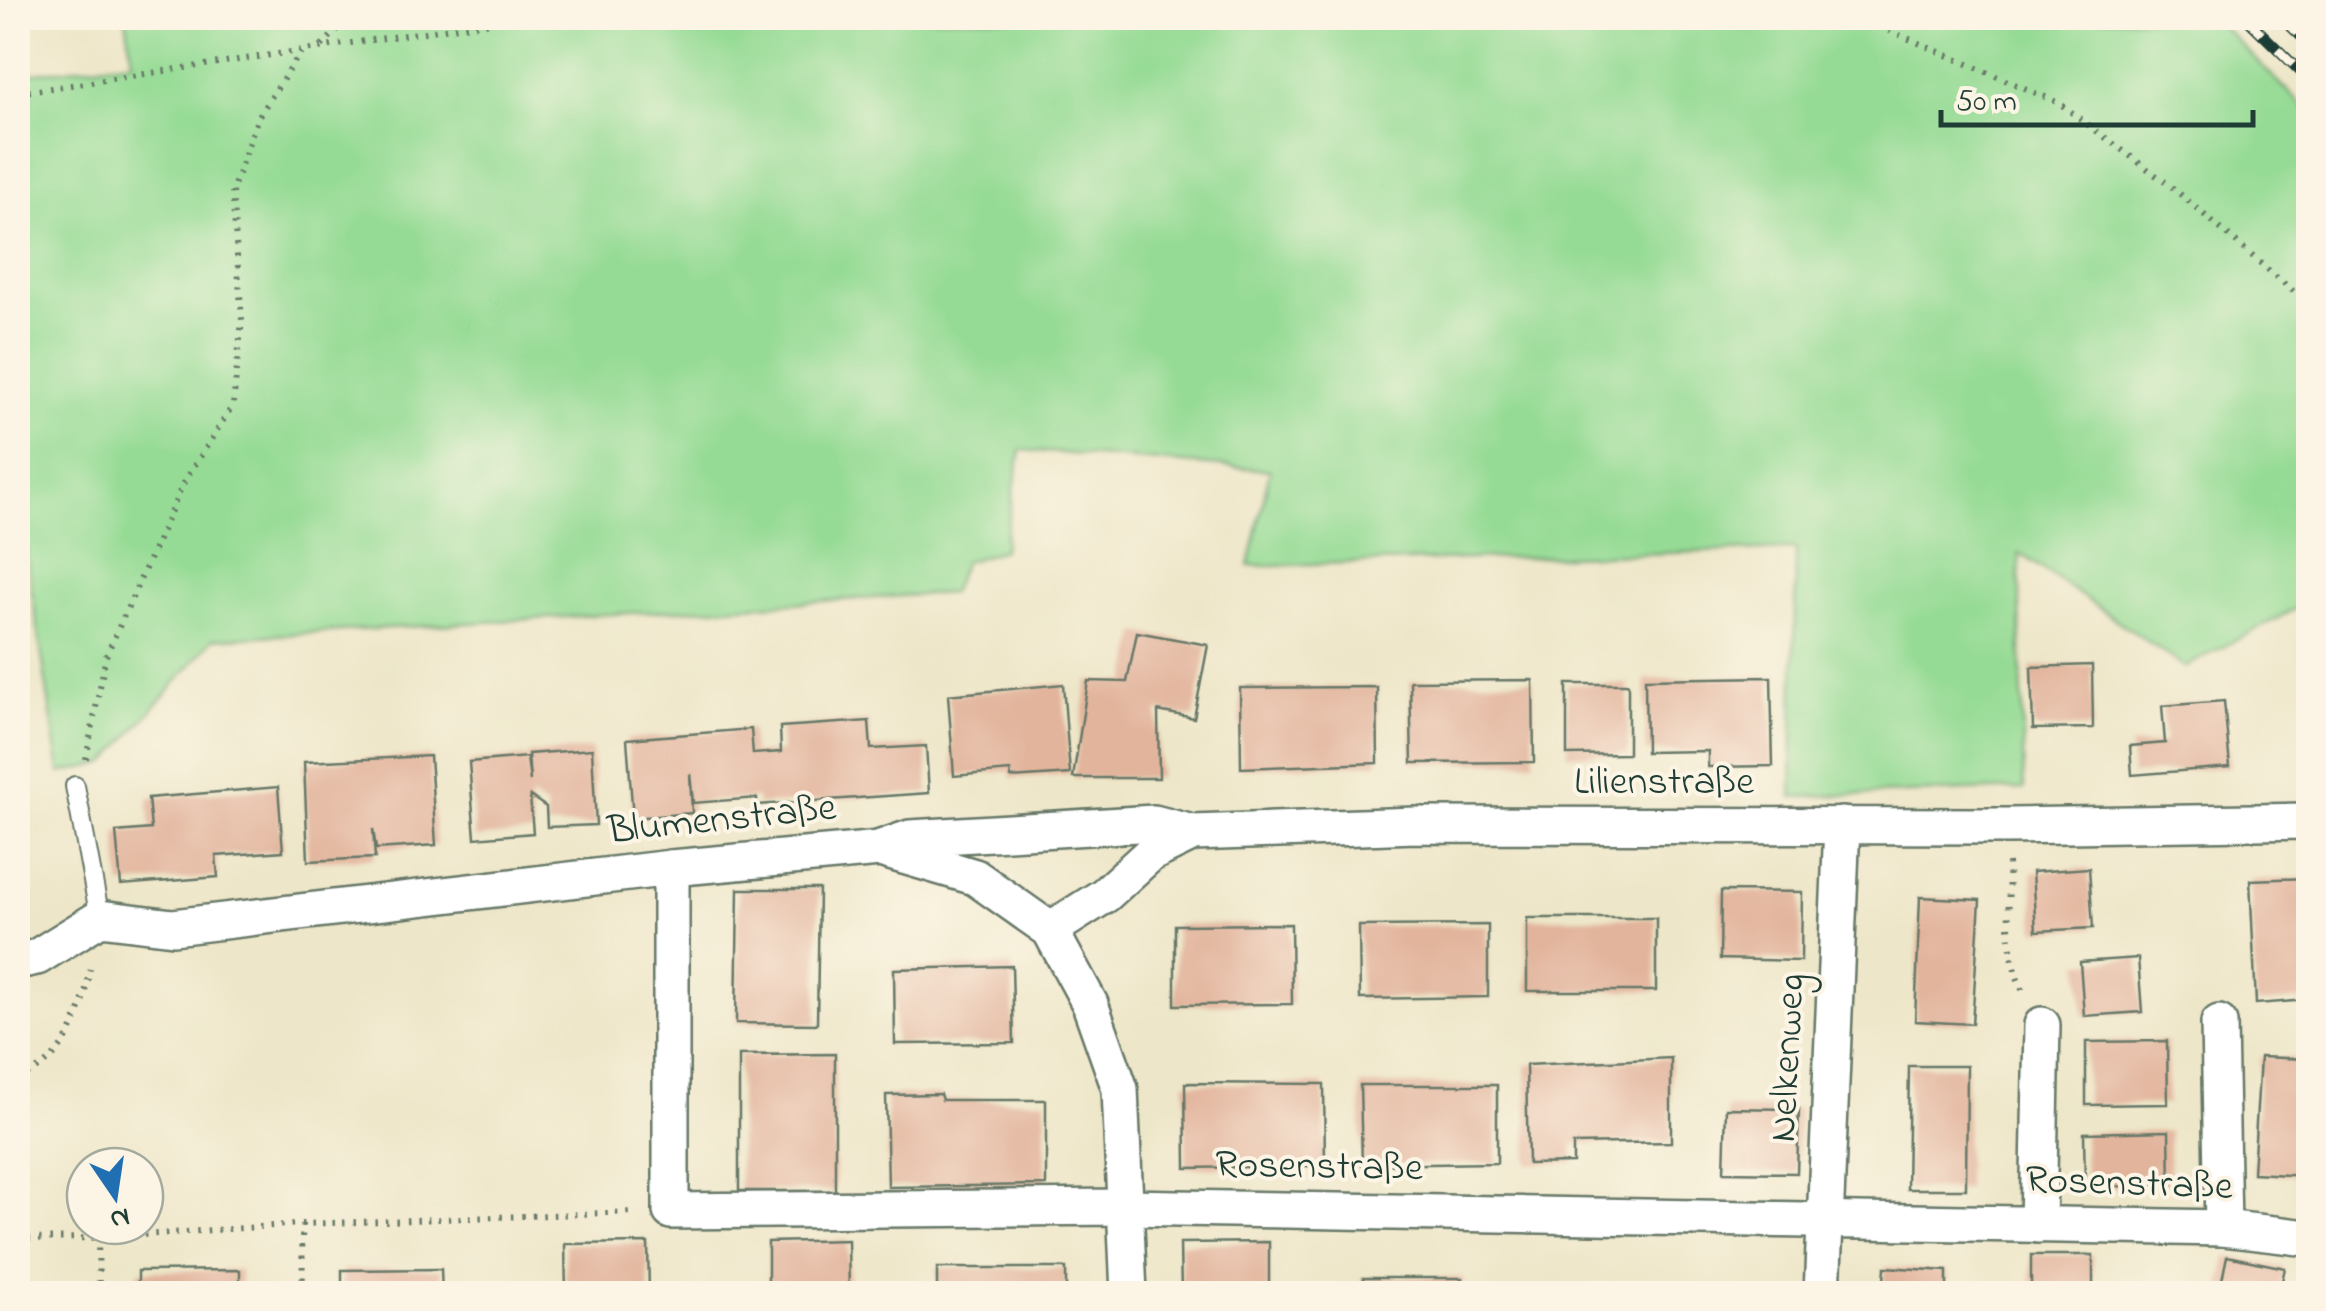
<svg xmlns="http://www.w3.org/2000/svg" width="2326" height="1311" viewBox="0 0 2326 1311" font-family="'Indie Flower',sans-serif">
	<style>
		.green { fill: #96db95; stroke: #5a8c64; stroke-width: 2.5 }
		.building { fill: #e2b49c }
		.lines { fill: none; stroke-linecap: round; stroke-linejoin: round }
		.service-casing { stroke: #677868; stroke-width: 22 }
		.minor-casing { stroke: #677868; stroke-width: 40 }
		.path { stroke: #677868; stroke-width: 6; stroke-dasharray: 2.5 8; stroke-linecap: butt }
		.service { stroke: #fff; stroke-width: 18 }
		.minor { stroke: #fff; stroke-width: 35 }
		.rail-casing { stroke: #1f3d34; stroke-width: 11 }
		.rail { stroke: #fcf5e5; stroke-width: 8; stroke-dasharray: 22; stroke-linecap: butt }
		.labels { text-anchor: middle; dominant-baseline: central; stroke-width: 8; stroke-linejoin: round; paint-order: stroke }
		.street-label { font-size: 40px; fill: #1f3d34; stroke: #fcf5e5 }
	</style>
	<rect width="100%" height="100%" fill="#fcf5e5"/>
	<filter id="ink" filterUnits="userSpaceOnUse"><feTurbulence type="fractalNoise" baseFrequency=".01" numOctaves="2"/><feDisplacementMap in="SourceGraphic" scale="20" xChannelSelector="R" yChannelSelector="G"/><feConvolveMatrix kernelMatrix="1 2 1 2 8 2 1 2 1" color-interpolation-filters="sRGB"/></filter>
	<filter id="wash" filterUnits="userSpaceOnUse"><feTurbulence type="fractalNoise" baseFrequency=".0048" numOctaves="4" result="noise"/><feDisplacementMap in="SourceGraphic" scale="40" xChannelSelector="R" yChannelSelector="G"/><feGaussianBlur stdDeviation="2.25" result="paint"/><feColorMatrix in="noise" values="0 0 0 0 0 0 0 0 0 0 0 0 0 0 0 0 0 1.4 0 .05"/><feComposite in="paint" operator="in"/></filter>
	<g filter="url(#wash)">
		<rect width="100%" height="100%" fill="#ede6c8"/>
		<polygon class="green" points="126,18 2214,18 2308,111 2308,602 2185,667 2019,553 2024,789 1792,797 1796,549 1249,566 1270,470 1021,450 1003,550 964,562 951,593 213,639 106,763 60,773 18,502 18,75 132,61"/>
		<g id="blocks">
			<g class="building">
				<polygon points="1137,632 1208,645 1194,718 1158,711 1159,778 1073,778 1088,681 1127,682"/>
				<polygon points="2092,665 2093,728 2033,729 2031,667"/>
				<polygon points="1771,677 1773,766 1708,767 1708,751 1646,752 1645,679"/>
				<polygon points="1533,680 1534,762 1412,763 1410,681"/>
				<polygon points="1063,684 1070,774 1011,778 1010,771 954,776 948,695"/>
				<polygon points="1567,684 1628,684 1628,754 1567,755"/>
				<polygon points="1377,687 1378,763 1241,768 1240,688"/>
				<polygon points="2224,701 2230,767 2132,775 2130,746 2165,743 2162,706"/>
				<polygon points="869,721 871,749 926,746 929,793 757,805 757,798 693,803 690,774 692,813 633,818 627,739 751,729 753,754 781,752 780,727"/>
				<polygon points="592,749 596,825 547,827 546,807 530,796 533,833 475,838 469,762 527,757 530,781 528,754"/>
				<polygon points="430,756 436,845 376,849 373,829 375,858 308,861 304,762"/>
				<polygon points="278,787 283,851 216,856 218,877 121,885 116,832 151,829 148,798"/>
				<polygon points="2089,868 2093,928 2036,931 2032,872"/>
				<polygon points="2308,878 2308,1000 2256,1004 2250,880"/>
				<polygon points="738,889 819,889 817,1024 736,1023"/>
				<polygon points="1721,891 1802,892 1801,961 1720,959"/>
				<polygon points="1920,897 1980,900 1972,1024 1915,1021"/>
				<rect x="1527" y="918" width="129" height="73"/>
				<polygon points="1291,924 1292,1004 1175,1005 1175,925"/>
				<polygon points="1488,925 1488,997 1360,999 1359,926"/>
				<polygon points="2138,958 2142,1012 2084,1016 2080,962"/>
				<polygon points="1012,966 1014,1043 895,1044 894,969"/>
				<polygon points="2167,1041 2168,1104 2086,1105 2086,1042"/>
				<polygon points="835,1054 835,1191 739,1191 739,1055"/>
				<polygon points="2260,1057 2308,1059 2308,1176 2253,1173"/>
				<polygon points="1671,1058 1671,1142 1573,1144 1573,1163 1528,1164 1526,1065"/>
				<polygon points="1909,1066 1967,1066 1966,1189 1907,1189"/>
				<polygon points="1185,1083 1324,1084 1325,1166 1186,1168"/>
				<polygon points="1360,1085 1497,1085 1497,1163 1362,1165"/>
				<polygon points="940,1094 942,1100 1046,1100 1046,1185 888,1187 886,1095"/>
				<polygon points="1726,1108 1799,1109 1797,1173 1724,1172"/>
				<polygon points="2169,1131 2170,1186 2085,1187 2084,1133"/>
				<polygon points="848,1240 849,1294 768,1294 768,1242"/>
				<polygon points="1269,1242 1269,1294 1181,1294 1180,1243"/>
				<polygon points="648,1243 649,1294 566,1294 565,1244"/>
				<rect x="2031" y="1255" width="62" height="39"/>
				<polygon points="2227,1256 2285,1268 2279,1294 2219,1294"/>
				<polygon points="1885,1267 1947,1271 1947,1294 1883,1294"/>
				<rect x="937" y="1268" width="129" height="26"/>
				<polygon points="441,1269 442,1294 342,1294 342,1270"/>
				<polygon points="240,1270 240,1294 138,1294 138,1271"/>
				<polygon points="1363,1278 1463,1278 1463,1294 1364,1294"/>
			</g>
		</g>
	</g>
	<g filter="url(#ink)">
		<use href="#blocks" fill-opacity="0" stroke="#677868" stroke-width="2.5"/>
		<g class="lines">
			<defs>
				<polyline id="service" points="75,786 100,918"/>
				<g id="minor">
					<polyline points="881,848 910,838 1154,823 1193,833"/>
					<polyline points="671,868 671,1211 1127,1207 2223,1228 2308,1238"/>
					<polyline points="1050,930 1105,895 1150,854 1193,833 1416,825 2008,826 2308,821"/>
					<polyline points="18,961 37,957 100,918 173,927 671,868 880,849 975,877 1050,930 1090,1004 1120,1089 1129,1294"/>
					<polyline points="2219,1023 2223,1228"/>
					<polyline points="2038,1225 2042,1025"/>
					<polyline points="1822,1294 1842,825"/>
				</g>
			</defs>
			<use href="#service" class="service-casing"/>
			<use href="#minor" class="minor-casing"/>
			<g class="path">
				<polyline points="1860,18 2059,103 2173,188 2308,304"/>
				<polyline points="322,46 348,18"/>
				<polyline points="18,93 518,18"/>
				<polyline points="86,759 106,656 183,484 233,405 242,320 232,191 258,117 301,52"/>
				<path d="M2008,863C2010,903 2004,957 2024,993"/>
				<path d="M18,1079C26,1074 38,1070 46,1063C73,1040 84,1002 90,969"/>
				<polyline points="18,1176 18,1179"/>
				<polyline points="302,1224 303,1294"/>
				<polyline points="98,1238 99,1294"/>
				<polyline points="18,1239 98,1238 302,1224 635,1212"/>
			</g>
			<use href="#service" class="service"/>
			<use href="#minor" class="minor"/>
			<defs>
				<g id="rail">
					<polyline points="2246,18 2308,79"/>
					<polyline points="2282,18 2308,43"/>
				</g>
			</defs>
			<use href="#rail" class="rail-casing"/>
			<use href="#rail" class="rail"/>
		</g>
	</g>
	<g class="labels">
		<g class="street-label">
			<text x="1664" y="783">Lilienstraße</text>
			<text transform="translate(722 821) rotate(-6)">Blumenstraße</text>
			<text transform="translate(1789 1058) rotate(-87)">Nelkenweg</text>
			<text transform="translate(1319 1168) rotate(1)">Rosenstraße</text>
			<text transform="translate(2129 1185) rotate(2)">Rosenstraße</text>
		</g>
	</g>
	<rect width="2326" height="1311" fill="none" stroke="#fcf5e5" stroke-width="60"/>
	<g transform="translate(115 1196) rotate(167)"><circle r="48" fill="#fcf5e5" stroke="#a4ab9e" stroke-width="2.5"/>
	<path d="M0-8L18 38L0 25L-18 38Z" fill="#1f6fb2"/>
	<text y="-15" font-size="28" font-weight="bold" text-anchor="middle" fill="#1f3d34">N</text>
	</g>
	<path d="M1941 110v15h312v-15" fill="none" stroke="#1f3d34" stroke-width="5"/>
	<text x="1956" y="110" font-size="30" fill="#1f3d34" stroke="#fcf5e5" stroke-width="8" paint-order="stroke">50 m</text>
</svg>
